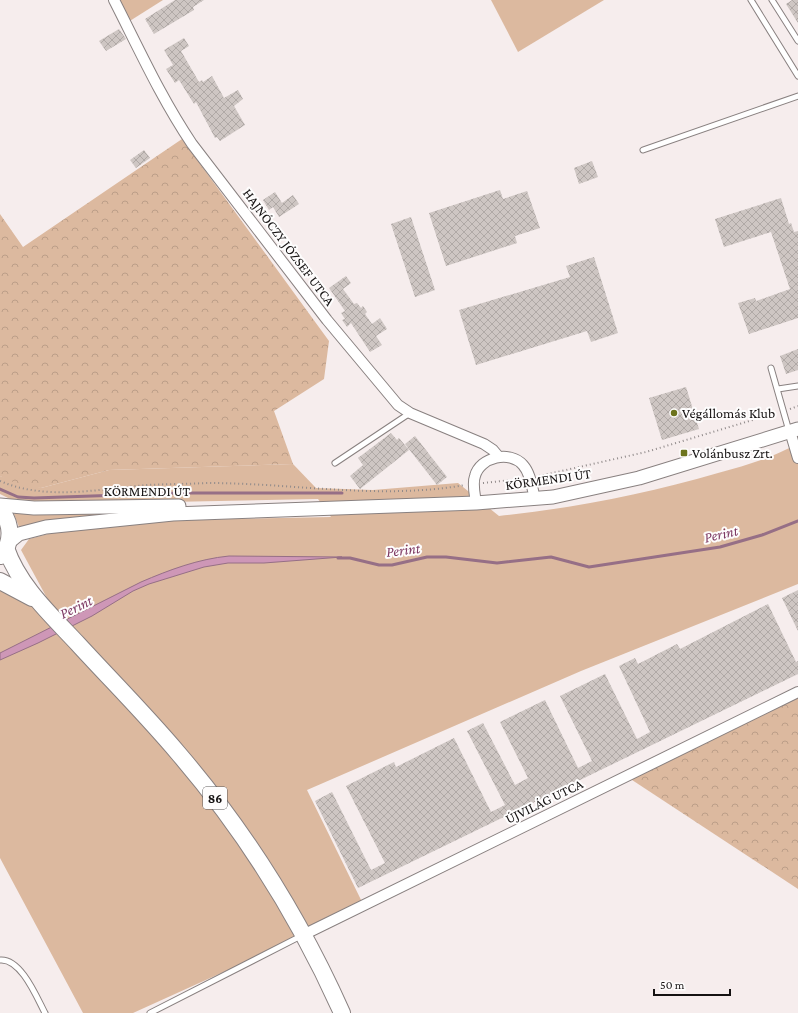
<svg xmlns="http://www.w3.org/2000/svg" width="798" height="1013" viewBox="0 0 798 1013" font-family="'Crimson Pro',serif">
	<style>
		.green { fill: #dcb99f }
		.forest { fill: url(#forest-crowns) }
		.water { fill: #ce97b7; stroke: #966f86 }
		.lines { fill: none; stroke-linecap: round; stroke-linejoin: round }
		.stream { stroke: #966f86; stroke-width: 3 }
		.building { fill: url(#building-cross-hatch) }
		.service-casing { stroke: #898180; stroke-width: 7 }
		.minor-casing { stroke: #898180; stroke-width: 12 }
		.tertiary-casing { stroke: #898180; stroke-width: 15 }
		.primary-casing { stroke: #898180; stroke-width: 18 }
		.path { stroke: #908a8a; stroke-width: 2; stroke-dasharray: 1 3; stroke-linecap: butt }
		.service { stroke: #fff; stroke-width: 5 }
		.minor { stroke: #fff; stroke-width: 10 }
		.tertiary { stroke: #fff; stroke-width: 13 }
		.primary { stroke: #fff; stroke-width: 16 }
		.poi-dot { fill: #6d741d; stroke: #fefdfd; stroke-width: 1.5 }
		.labels { text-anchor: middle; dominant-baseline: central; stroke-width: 4; stroke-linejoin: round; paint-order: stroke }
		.shield { fill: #fefdfd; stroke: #5b5858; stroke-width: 1 }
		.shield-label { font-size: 13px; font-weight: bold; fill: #151212 }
		.street-label { font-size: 14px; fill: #151212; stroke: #fefdfd }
		.poi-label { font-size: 14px; fill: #151212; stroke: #fefdfd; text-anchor: start }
		.water-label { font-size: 15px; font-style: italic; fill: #7e3a64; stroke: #fefdfd }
	</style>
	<defs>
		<pattern id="forest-crowns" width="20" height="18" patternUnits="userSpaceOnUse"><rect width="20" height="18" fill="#dcb99f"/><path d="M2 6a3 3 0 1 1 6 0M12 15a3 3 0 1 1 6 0" fill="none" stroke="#bc9e88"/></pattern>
		<pattern id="building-cross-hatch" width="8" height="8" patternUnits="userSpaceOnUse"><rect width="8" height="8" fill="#cec6c3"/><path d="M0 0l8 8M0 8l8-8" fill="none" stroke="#b0a9a6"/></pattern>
	</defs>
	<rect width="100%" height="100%" fill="#f6eded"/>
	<g class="green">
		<polygon points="114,0 163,0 125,24"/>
		<polygon points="491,0 604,0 518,52"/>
		<path d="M798,443V584L581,671L307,790L365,908L133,1013H83L0,858V585L48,600L21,550L29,539L63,530L139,521L331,517L318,499L119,503H18L0,494V476L41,488L109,470L293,464L316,488L373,490L458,483L499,516C574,508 646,494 718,473C746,465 773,458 798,443Z"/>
		<polygon points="15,513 106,513 106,514 19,527 14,514"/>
	</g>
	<g class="forest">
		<polygon points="182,139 329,341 324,379 274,411 293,464 109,470 41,488 24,487 0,476 0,214 23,247"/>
		<polygon points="798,692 798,889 629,778"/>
	</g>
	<path class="water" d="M229,556L342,557L264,563H228L204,567L149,584L133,591L92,616L38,643L0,660V653L141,582C169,570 198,559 229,556Z"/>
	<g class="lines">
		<g class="stream">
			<polyline points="0,489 18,497 34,498 179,493 342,493"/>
			<polyline points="338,558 350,558 379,565 392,565 427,557 446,557 497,563 551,557 589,567 720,547 762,535 798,521"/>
		</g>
	</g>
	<g class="building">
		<polygon points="175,0 204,0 193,7 194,10 154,34 145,19"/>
		<polygon points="792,0 798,0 798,23 786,4"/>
		<polygon points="119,29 126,39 106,51 99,41"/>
		<polygon points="184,38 189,46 181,51 199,82 202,80 203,82 212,76 224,98 238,90 243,99 234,106 245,125 220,141 217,137 215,138 196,102 194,104 179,80 175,83 166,69 173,65 164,50"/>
		<polygon points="144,150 150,158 136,168 130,160"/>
		<polygon points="592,161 598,177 579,184 574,168"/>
		<polygon points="500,190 503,199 527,191 540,228 515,236 517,243 446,266 429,213"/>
		<polygon points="275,192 282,203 293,195 299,204 279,217 273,207 269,210 263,200"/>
		<polygon points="781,198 789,224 791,223 794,232 798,231 798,318 749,334 738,303 755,298 756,301 790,289 771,232 724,247 715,219"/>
		<polygon points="411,217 435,290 415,297 391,224"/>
		<polygon points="594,257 618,333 591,342 587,331 476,365 459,310 570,277 566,266"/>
		<polygon points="346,276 351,283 343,289 354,304 357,303 361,308 363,306 367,312 365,314 372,324 380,318 387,329 376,336 382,345 370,352 351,323 347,327 342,320 345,319 341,313 345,311 329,288"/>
		<polygon points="798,349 798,370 786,374 780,356"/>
		<polygon points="686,387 699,429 662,440 649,398"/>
		<polygon points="391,433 397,440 399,438 409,450 360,489 350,476 363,465 358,458"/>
		<polygon points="415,436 447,477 437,485 405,444"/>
		<polygon points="798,590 798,631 782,598"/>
		<polygon points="768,604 796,662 798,661 798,674 358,888 315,801 332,792 371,870 385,863 346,786 394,762 396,767 454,738 491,812 505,805 467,731 483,723 515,785 528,778 500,722 545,700 578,768 592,761 560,696 605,674 637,739 650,732 619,666 635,658 638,664 677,644 680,649"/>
	</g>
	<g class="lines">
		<defs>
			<g id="service">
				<polyline points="751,0 798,76"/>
				<polyline points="772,0 798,41"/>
				<polyline points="643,150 798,96"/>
				<polyline points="771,368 789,431"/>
				<polyline points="778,389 798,386"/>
				<polyline points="335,463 410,413"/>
				<path d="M0,960C21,958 37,998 45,1013"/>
				<polyline points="150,1013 301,936"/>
			</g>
			<g id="minor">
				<path d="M114,0C139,49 161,98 192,144L327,320L398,405L410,413L484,444L493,450L498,456"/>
				<polyline points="790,431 798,458"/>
				<path d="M476,503C475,495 472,484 475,476C480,457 510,450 523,465C531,474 532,488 535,499"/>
				<polyline points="303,935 798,692"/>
			</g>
			<g id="tertiary">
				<polyline points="0,505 34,508 179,506"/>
				<polyline points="8,543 19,534 46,527 173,514 476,503 553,497 639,478 798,429"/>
			</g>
			<g id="primary">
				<path d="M0,509C12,523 13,542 1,556"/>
				<path d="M6,548C19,586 51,615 78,644C111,680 146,715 178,753C245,831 300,919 342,1013"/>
				<polyline points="0,581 32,598"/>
			</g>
		</defs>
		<use href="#service" class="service-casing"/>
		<use href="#minor" class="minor-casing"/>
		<use href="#tertiary" class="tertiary-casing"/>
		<use href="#primary" class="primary-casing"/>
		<g class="path">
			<polyline points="790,409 798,406"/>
			<polyline points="539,476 646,452 776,413"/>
			<path d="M0,481C46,501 99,489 147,485C167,484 187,484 208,483C293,483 380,500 465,485"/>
			<polyline points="483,483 521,479"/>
		</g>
		<use href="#service" class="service"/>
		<use href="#minor" class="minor"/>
		<use href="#tertiary" class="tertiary"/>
		<use href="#primary" class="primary"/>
	</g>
	<g class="poi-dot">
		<circle cx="674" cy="413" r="4"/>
		<rect x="680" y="449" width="8" height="8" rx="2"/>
	</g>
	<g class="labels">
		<rect class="shield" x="203" y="787" width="24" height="22" rx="3"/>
		<g class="shield-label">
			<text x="215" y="798">86</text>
		</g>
		<g class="street-label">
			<text transform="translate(289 247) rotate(53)">HAJNÓCZY JÓZSEF UTCA</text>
			<text transform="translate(548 479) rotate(-8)">KÖRMENDI ÚT</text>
			<text x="147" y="491">KÖRMENDI ÚT</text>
			<text transform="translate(544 801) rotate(-26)">ÚJVILÁG UTCA</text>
		</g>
		<g class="poi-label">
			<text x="682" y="413">Végállomás Klub</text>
			<text x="692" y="453">Volánbusz Zrt.</text>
		</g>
		<g class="water-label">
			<text transform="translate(721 534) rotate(-13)">Perint</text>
			<text transform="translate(403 550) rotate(-7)">Perint</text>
			<text transform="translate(76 607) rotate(-26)">Perint</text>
		</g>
	</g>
	<path d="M654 989v6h76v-6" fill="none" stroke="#151212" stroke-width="2"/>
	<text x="660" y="989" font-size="12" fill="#151212" stroke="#fefdfd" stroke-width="3" paint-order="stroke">50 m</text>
</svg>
